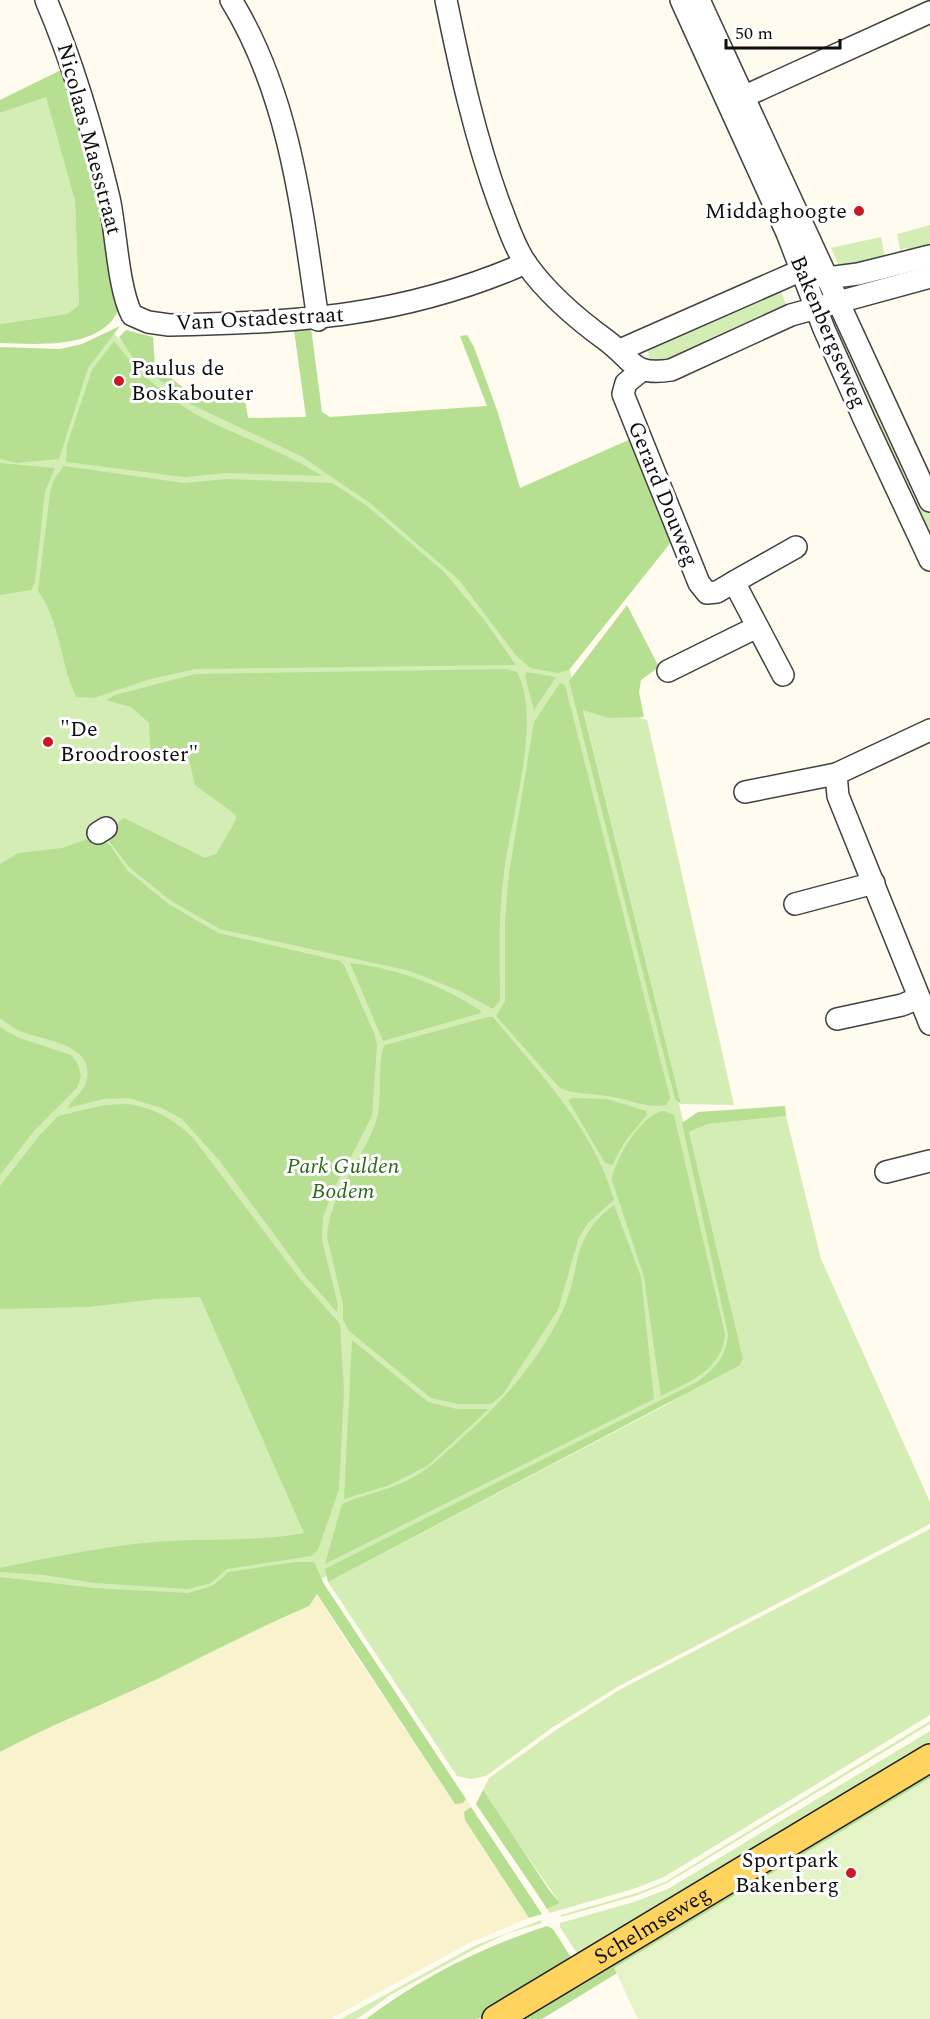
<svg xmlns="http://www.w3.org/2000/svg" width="930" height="2019" viewBox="0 0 930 2019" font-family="Spectral,serif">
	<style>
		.farmland { fill: #f8f3cc }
		.green { fill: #d3edb4 }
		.forest { fill: #b7df92 }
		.pitch { fill: #e5f4c7 }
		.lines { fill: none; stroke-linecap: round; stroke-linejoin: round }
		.minor-casing { stroke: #414141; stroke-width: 24 }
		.major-casing { stroke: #1f1f1f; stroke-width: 30 }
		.minor { stroke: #fff; stroke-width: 21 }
		.major { stroke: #ffd45e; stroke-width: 27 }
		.poi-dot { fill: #ca1926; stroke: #fff; stroke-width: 2 }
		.labels { text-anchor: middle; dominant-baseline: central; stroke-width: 6; stroke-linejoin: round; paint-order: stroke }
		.street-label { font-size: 22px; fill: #0e0e0e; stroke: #fff }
		.poi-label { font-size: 22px; fill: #0e0e0e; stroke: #fff; text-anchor: end }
		.park-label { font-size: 22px; font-style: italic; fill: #2b6b18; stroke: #fff }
	</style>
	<rect width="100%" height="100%" fill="#fffbee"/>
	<polygon class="farmland" points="317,1593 340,1632 455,1804 466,1799 471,1807 464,1812 465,1820 529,1918 469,1943 330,2019 0,2019 0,1752 39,1731 152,1681 231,1641 309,1606"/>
	<g class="green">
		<polygon points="46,96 75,201 79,305 67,314 0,324 0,113"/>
		<polygon points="930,225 930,248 909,253 907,248 902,249 903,254 901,254 897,234"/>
		<polygon points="881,237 885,257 840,268 831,248"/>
		<polygon points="772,288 781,291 787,307 657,368 651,363 646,345"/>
		<polygon points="844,330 930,512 930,541 835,334"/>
		<polygon points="113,332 137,359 186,393 235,418 371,425 569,667 678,1099 737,1357 713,1376 659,1405 0,1744 0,350 61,350 83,347"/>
		<polygon points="583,709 608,718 635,716 647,720 734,1105 681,1104"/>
		<polygon points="786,1116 821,1259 930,1502 930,1524 619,1686 553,1727 486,1776 471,1779 457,1776 328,1582 666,1405 743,1358 689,1132 708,1124"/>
		<polygon points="930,1529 930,1715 664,1877 636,1888 550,1913 547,1909 560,1903 484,1795 483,1790 489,1778 556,1730 621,1689"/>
		<polygon points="930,1721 930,1724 667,1883 638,1895 561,1917 561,1915 637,1893 665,1882"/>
		<polygon points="930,1731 930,1749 580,1958 560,1927 560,1923 634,1902 668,1889"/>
		<polygon points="541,1920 542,1923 508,1933 473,1950 392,1994 357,2019 341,2019 476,1945"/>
	</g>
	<g class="forest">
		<path d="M61,70L94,183L121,302C109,351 38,344 0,343V324L67,314L79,305L75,201L46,97L0,113V100Z"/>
		<polygon points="120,326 88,368 59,459 16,463 0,459 0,347 60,349 82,344"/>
		<polygon points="311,328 322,412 330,417 487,406 460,336 467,335 474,347 498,413 520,488 633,438 672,541 569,670 558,673 530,668 515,654 459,580 370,503 301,456 192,405 136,362 119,337 126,330 153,337 155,365 186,390 243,388 248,418 306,417 294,330"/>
		<path d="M114,341C136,370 165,397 197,415C238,437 282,450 322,476L227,473L184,477L66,462L67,445L92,370Z"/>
		<polygon points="0,463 55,468 45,492 35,582 31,590 0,595"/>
		<path d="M64,466L184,483L227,479L332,483L366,505L444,572L485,621L516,665L195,669L147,680L94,698L76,697C60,662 60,621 38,591L50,493L53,481Z"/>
		<polygon points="627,605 659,667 641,680 639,692 644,717 608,718 583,710 681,1104 675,1099 569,681"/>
		<path d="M506,669L517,672C543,720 510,818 504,873C498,915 500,958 500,1001L493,1009L460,991L410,971L220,929L170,900L130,868L105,836V833L124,818L205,858L216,854L236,820V815L195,785L186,748L172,750L167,756L151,758L149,723L131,707L106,700L115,695L195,674Z"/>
		<polygon points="527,672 556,677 534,710 525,676"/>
		<path d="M560,683L565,685L670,1098L666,1105C644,1109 628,1098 606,1096C590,1093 576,1095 560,1088L496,1016L505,1001V922L509,873L534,722Z"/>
		<path d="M96,836L110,845L127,870L167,903L218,933L340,961L344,965L374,1033L377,1045L372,1116L333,1191L323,1217L322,1240L338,1305L337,1312L304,1275L219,1160L182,1119L162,1108L128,1098L103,1099L68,1108C71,1100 83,1093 86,1082C97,1046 49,1041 25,1033C16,1030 8,1024 0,1018V864L18,853L62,848Z"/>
		<path d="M350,963C396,968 441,985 480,1010L481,1013L383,1041Z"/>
		<path d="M488,1017H493C540,1074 593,1127 614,1200L588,1223L579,1237L558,1310L503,1394L491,1404H457L431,1398L348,1330L343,1319V1304L327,1237C330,1191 364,1160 377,1118C383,1099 376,1060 385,1045Z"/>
		<polygon points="0,1027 17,1037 71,1055 78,1064 81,1076 77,1088 34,1131 0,1175"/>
		<polygon points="573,1098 607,1099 646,1111 647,1115 626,1140 612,1165 605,1163 568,1100"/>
		<path d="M128,1104C155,1108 175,1120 194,1139L300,1279L340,1324L344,1391L339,1489L318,1550L311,1556L227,1569L211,1583L188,1589L94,1583L44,1575L0,1572V1568C47,1558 96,1548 144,1543C197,1537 252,1543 304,1533L200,1297L156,1299L88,1307L0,1309V1186L40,1135L58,1116L104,1105Z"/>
		<path d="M785,1106L786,1116L708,1124L689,1132L743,1358L740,1365L328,1582L325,1569L697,1382C714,1370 727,1356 728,1334L682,1123L698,1112Z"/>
		<path d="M664,1111L674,1115L725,1334C722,1370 689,1382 661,1396L644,1277L612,1180C614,1160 643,1112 664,1111Z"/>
		<path d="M614,1205L641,1277L654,1399L325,1564L342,1504C364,1494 388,1491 410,1479C431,1468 446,1452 463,1437C502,1403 539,1360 562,1312C583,1267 568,1240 614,1205Z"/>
		<polygon points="352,1340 428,1402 457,1409 489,1409 427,1466 387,1486 344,1499"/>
		<path d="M295,1562H314L324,1584L466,1799L463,1803L455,1804L317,1594L309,1606C256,1629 205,1655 153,1681C102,1705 50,1725 0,1752V1577L94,1588L188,1593L212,1586L229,1572Z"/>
		<polygon points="930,1766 930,1782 542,2019 514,2019"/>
		<polygon points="483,1790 549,1890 560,1903 547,1909 538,1895 476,1804"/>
		<polygon points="471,1807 542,1914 529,1918 465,1820 464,1812"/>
		<path d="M547,1926L553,1929L574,1962L515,2000L478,2019H366C420,1978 482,1947 547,1926Z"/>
	</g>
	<polygon class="pitch" points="930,1778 930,2019 638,2019 614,1968"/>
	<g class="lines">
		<defs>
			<g id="minor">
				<path d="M46,0C73,63 93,131 109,198C116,229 118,289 132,315L148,322L169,325C299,323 405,316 526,263"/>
				<path d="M231,0C290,96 302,210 318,320"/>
				<path d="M446,0C460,69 475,137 499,203C507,223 514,247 527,265C548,294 577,319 606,340C634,361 632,376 671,370L791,315L930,277"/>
				<polyline points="681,0 787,233 824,329 864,419 930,560"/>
				<polyline points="699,0 930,501"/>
				<polyline points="732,102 930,12"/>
				<polyline points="620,350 802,270 827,278 858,274 930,256"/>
				<polyline points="641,371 626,383 623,394 699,583 707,593 717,592 734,582 783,675"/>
				<polyline points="734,582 796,547"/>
				<polyline points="668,671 757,627"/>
				<polyline points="836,774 838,796 930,1024"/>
				<polyline points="745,792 836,774 930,730"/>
				<polyline points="98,833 106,828"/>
				<polyline points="795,904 874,883"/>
				<polyline points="837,1019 902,1005 919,998"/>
				<polyline points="886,1172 930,1161"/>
			</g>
			<g id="major">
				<path id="s1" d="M496,2019L930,1758"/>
			</g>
		</defs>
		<use href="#minor" class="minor-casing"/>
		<use href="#major" class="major-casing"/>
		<use href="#minor" class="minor"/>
		<use href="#major" class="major"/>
	</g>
	<g class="poi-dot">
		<circle cx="859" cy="211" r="6"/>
		<circle cx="119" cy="381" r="6"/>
		<circle cx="48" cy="742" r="6"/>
		<circle cx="851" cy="1873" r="6"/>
	</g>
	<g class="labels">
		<g class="street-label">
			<text transform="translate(89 139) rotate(75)">Nicolaas Maesstraat</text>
			<text transform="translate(260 319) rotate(-3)">Van Ostadestraat</text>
			<text transform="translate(828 332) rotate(67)">Bakenbergseweg</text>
			<text transform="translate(663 494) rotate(68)">Gerard Douweg</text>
			<text stroke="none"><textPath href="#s1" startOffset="182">Schelmseweg</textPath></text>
		</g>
		<g class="poi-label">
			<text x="847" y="211">Middaghoogte</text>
			<text x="131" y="368" text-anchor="start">Paulus de<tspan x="131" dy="25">Boskabouter</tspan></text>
			<text x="60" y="729" text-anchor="start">"De<tspan x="60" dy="25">Broodrooster"</tspan></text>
			<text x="839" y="1860">Sportpark<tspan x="839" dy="25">Bakenberg</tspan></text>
		</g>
		<g class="park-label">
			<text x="343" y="1166">Park Gulden<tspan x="343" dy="25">Bodem</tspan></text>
		</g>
	</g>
	<path d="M726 39v9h114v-9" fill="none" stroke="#0e0e0e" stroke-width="3"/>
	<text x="735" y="39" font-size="18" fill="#0e0e0e" stroke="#ffffff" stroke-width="4.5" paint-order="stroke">50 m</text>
</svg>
